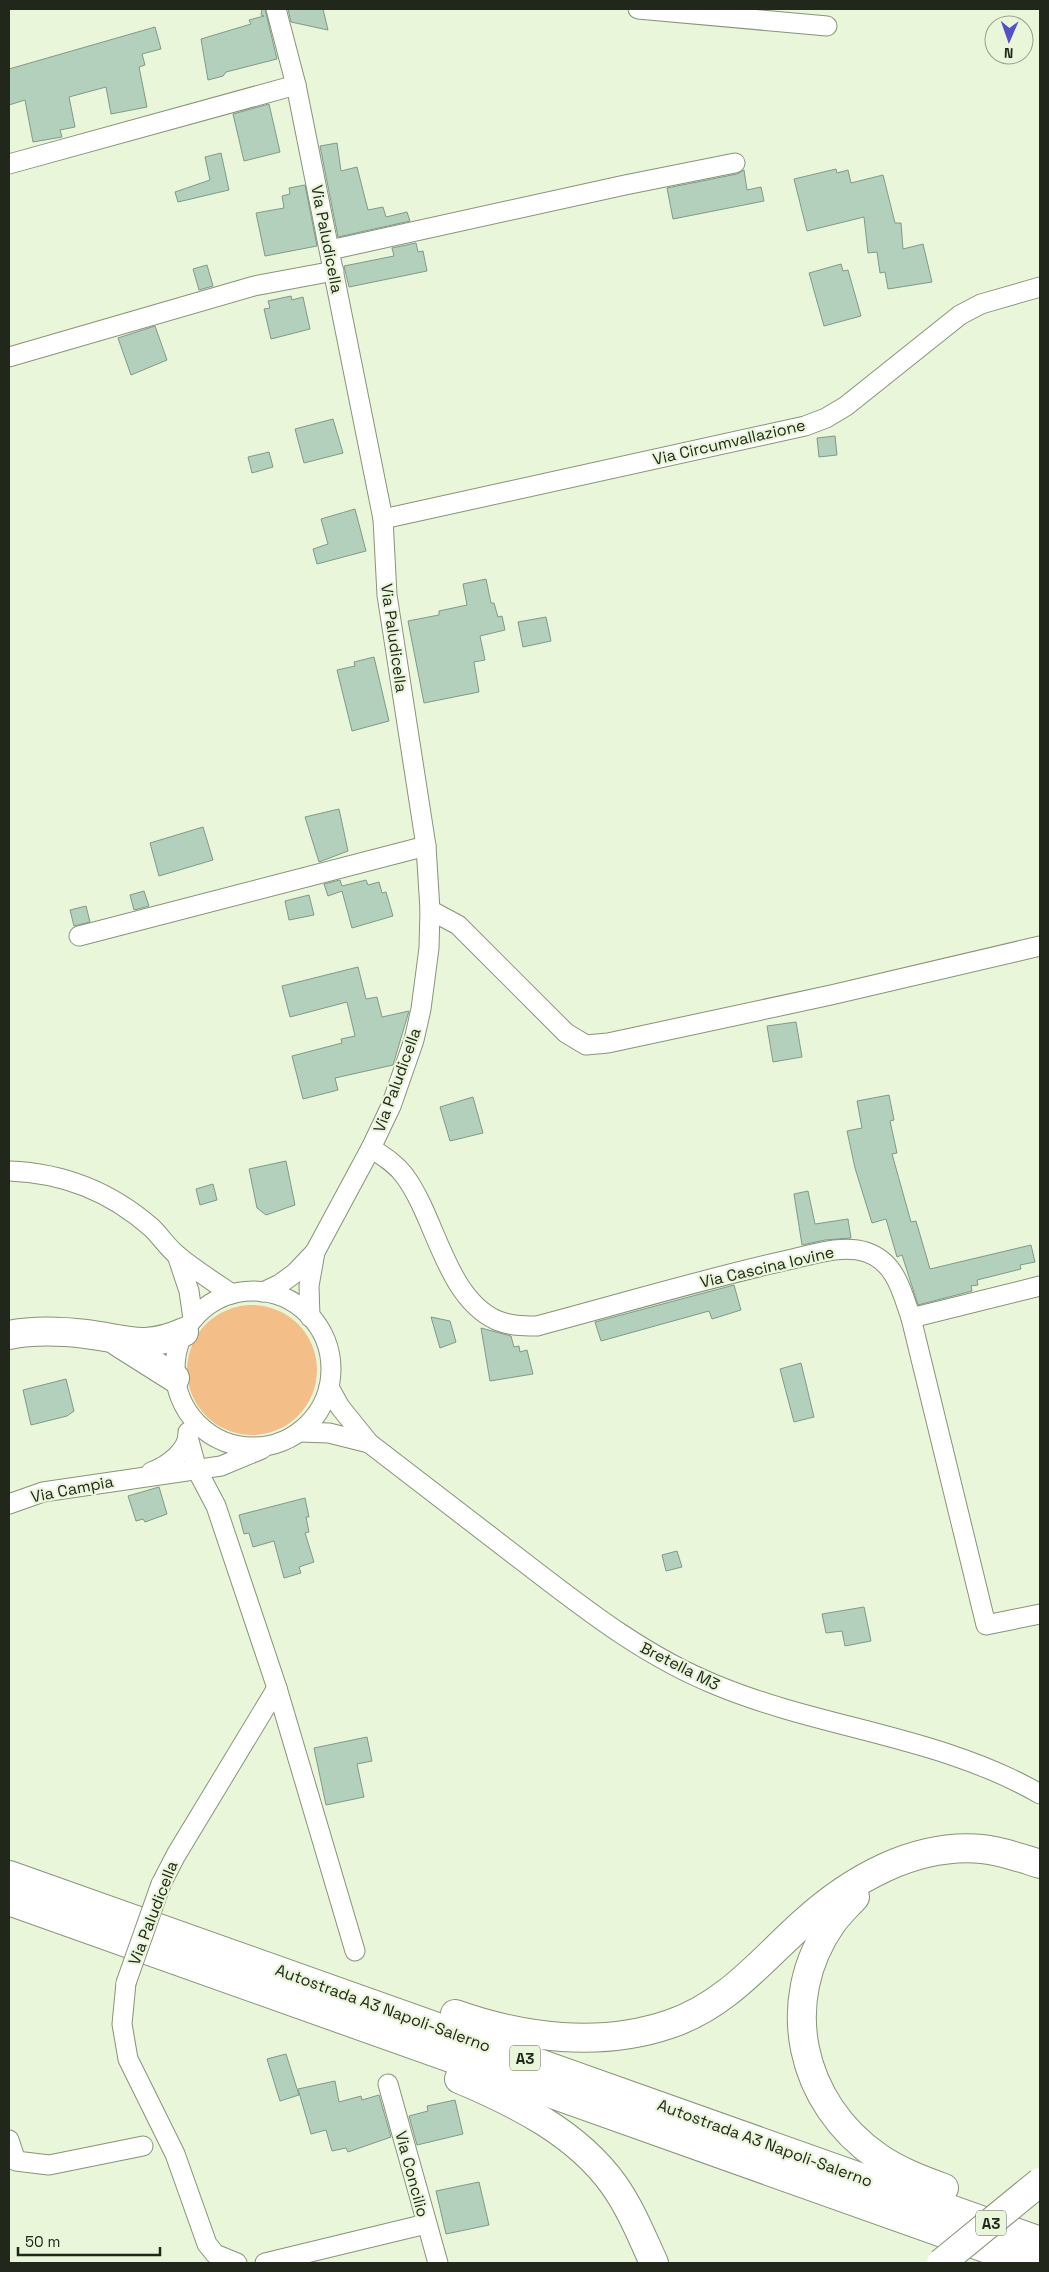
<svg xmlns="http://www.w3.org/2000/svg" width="1049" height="2272" viewBox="0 0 1049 2272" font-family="'Space Grotesk',sans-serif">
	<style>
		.green { fill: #f4be89 }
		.building { fill: #b3d0bd; stroke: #7f9a89 }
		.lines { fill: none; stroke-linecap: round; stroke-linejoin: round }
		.minor-casing { stroke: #879378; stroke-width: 21 }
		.highway-casing { stroke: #879378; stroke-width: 30 }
		.minor { stroke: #fff; stroke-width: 19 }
		.highway { stroke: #fff; stroke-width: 28 }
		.minor-bridge-casing { stroke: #879378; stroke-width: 21; stroke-linecap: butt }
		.highway-bridge-casing { stroke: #879378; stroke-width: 30; stroke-linecap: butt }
		.minor-bridge { stroke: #fff; stroke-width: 19 }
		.highway-bridge { stroke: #fff; stroke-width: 28 }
		.labels { text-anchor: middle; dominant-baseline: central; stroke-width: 4.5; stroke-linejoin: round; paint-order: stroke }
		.shield { fill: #e9f6d9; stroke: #5e6555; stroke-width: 1 }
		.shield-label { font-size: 15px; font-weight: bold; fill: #22271c }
		.street-label { font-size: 16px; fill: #22271c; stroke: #e9f6d9 }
	</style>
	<rect width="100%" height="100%" fill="#e9f6d9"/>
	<circle class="green" cx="252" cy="1370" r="65"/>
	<g class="building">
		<polygon points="262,9 265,9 277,59 226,72 223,76 208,80 201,39 251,24 249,20 264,16 261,15"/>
		<polygon points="288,9 323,9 328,30 291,22"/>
		<polygon points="155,27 161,49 142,54 145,65 139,67 147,107 111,114 106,87 69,97 75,127 60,130 62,137 33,142 25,100 9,105 9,69"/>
		<polygon points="269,104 280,152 244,161 233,114"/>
		<polygon points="337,143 341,171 357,167 368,210 383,207 386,217 407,212 410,221 338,237 320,146"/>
		<polygon points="221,153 229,190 178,202 175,192 210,180 205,157"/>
		<polygon points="836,169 837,173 848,170 851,183 883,175 895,223 901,223 903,249 923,244 932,282 888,289 885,272 880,273 877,252 868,253 864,217 807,231 794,179"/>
		<polygon points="744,170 747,190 761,187 764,201 673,219 667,188 737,174"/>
		<polygon points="305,185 317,246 265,256 256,213 284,208 282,196 290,194 289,188"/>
		<polygon points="416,243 418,252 423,251 427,271 349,287 344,266 394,256 392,248"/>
		<polygon points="841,264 843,271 848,270 861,316 824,326 809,273"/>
		<polygon points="207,265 213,286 199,290 193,269"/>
		<polygon points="291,296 292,300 303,297 310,329 271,339 264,309 270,308 268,301"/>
		<polygon points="155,326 167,360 131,375 118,338"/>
		<polygon points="333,419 343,453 304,463 295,429"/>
		<polygon points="835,436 837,455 819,457 817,438"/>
		<polygon points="269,452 273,467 252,473 248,457"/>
		<polygon points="355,509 366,551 317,564 313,549 328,544 321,519"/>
		<polygon points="486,579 491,603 494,603 498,617 502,616 505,630 480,636 485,660 474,662 479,692 424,703 408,621 439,615 439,611 467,605 463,584"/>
		<polygon points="546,617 551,641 523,647 518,622"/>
		<polygon points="374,657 389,721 352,731 337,670 355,666 354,662"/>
		<polygon points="339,809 348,851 319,862 305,817"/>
		<polygon points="203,827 213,860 159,876 150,843"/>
		<polygon points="340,880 342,886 366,880 368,885 379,882 382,893 386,892 393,916 352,928 342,891 328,896 324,884"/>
		<polygon points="144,891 149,906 134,910 130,895"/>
		<polygon points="309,895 314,915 289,920 285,901"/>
		<polygon points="86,906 90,922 74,926 70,910"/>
		<polygon points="358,967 366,999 377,997 382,1017 409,1011 393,1065 335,1078 338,1090 303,1099 292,1056 342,1043 341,1039 355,1036 347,1002 290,1017 282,986"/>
		<polygon points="796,1022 802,1057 773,1062 767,1026"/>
		<polygon points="889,1095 894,1120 890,1121 897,1153 892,1154 911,1222 916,1221 930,1269 1031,1245 1035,1262 1020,1265 1021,1269 977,1280 978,1285 971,1286 972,1291 918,1305 902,1255 897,1257 886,1219 872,1223 855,1168 847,1131 862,1128 857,1101"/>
		<polygon points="473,1097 483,1133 450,1141 440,1107"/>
		<polygon points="286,1161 295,1205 266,1215 257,1208 249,1169"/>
		<polygon points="213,1184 217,1200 200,1205 196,1189"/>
		<polygon points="808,1191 815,1224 848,1219 851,1238 825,1240 802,1245 794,1194"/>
		<polygon points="734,1285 741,1310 712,1319 709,1311 601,1341 595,1322"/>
		<polygon points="431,1317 450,1321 456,1342 440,1348"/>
		<polygon points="481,1328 511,1336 514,1347 519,1346 520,1352 527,1350 533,1374 490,1381"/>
		<polygon points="801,1363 814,1417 794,1422 780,1369"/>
		<polygon points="66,1379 74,1411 67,1416 31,1425 23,1390"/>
		<polygon points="159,1487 167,1514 145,1522 143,1519 136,1521 128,1496"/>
		<polygon points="305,1498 309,1517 306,1517 309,1532 305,1533 314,1562 299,1567 301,1573 284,1578 274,1541 253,1547 249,1533 244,1534 239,1515"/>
		<polygon points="677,1551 682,1567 666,1571 662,1555"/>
		<polygon points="864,1607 871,1641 845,1646 842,1631 826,1633 822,1614"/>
		<polygon points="367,1737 372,1761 357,1764 364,1797 326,1805 314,1748"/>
		<polygon points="286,2054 299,2095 280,2101 267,2059"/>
		<polygon points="335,2081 339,2102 361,2096 362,2100 379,2095 391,2137 348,2152 346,2148 332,2151 326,2130 311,2134 298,2089"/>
		<polygon points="455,2100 463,2134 417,2145 409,2116 428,2111 427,2106"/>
		<polygon points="479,2182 489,2225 446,2234 436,2191"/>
	</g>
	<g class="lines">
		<defs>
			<g id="minor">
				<polyline points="638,9 827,26"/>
				<polyline points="9,164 296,85"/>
				<polyline points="330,250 625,185 735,163"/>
				<polyline points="9,357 254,286 334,271"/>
				<polyline points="383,519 805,426 826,418 846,406 960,315 981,304 1040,287"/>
				<polyline points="430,910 458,925 566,1033 586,1045 608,1043 831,995 1040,946"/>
				<polyline points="79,936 426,846"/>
				<path d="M371,1148C383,1156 395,1163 404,1175C436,1217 445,1296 496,1320C510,1326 523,1326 537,1326C620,1304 703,1279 788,1260C811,1255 842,1244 866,1252C896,1262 902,1292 911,1318L986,1625L1040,1614"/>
				<path d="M9,1171C64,1173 110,1191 152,1228C161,1237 168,1248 178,1256C195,1270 214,1282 232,1294"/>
				<polyline points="177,1255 189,1291 193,1319"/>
				<circle cx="253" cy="1369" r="78"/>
				<polyline points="263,1292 280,1284 295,1273 315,1252 371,1148 391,1106 414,1040 421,1009 429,948 430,910 426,846 387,595 383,519 296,85 276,9"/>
				<polyline points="310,1317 309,1286 315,1252"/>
				<polyline points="911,1318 1040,1286"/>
				<path d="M329,1387L340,1407L369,1443C421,1483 473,1523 525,1563C585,1609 644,1656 716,1685C822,1729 940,1736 1040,1794"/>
				<polyline points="300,1432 329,1433 369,1443"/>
				<polyline points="188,1437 197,1470 216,1506 277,1688 355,1951"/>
				<path d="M151,1472C167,1466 189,1451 188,1432"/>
				<polyline points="9,1504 43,1492 221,1466 262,1449"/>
				<polyline points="161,1884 176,1855 277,1688"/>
				<polyline points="126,1983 122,2024 128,2059 175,2154 207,2244 215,2254 237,2263"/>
				<polyline points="388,2084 438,2263"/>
				<polyline points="9,2140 16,2161 49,2165 143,2146"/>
				<polyline points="265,2263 426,2224"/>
			</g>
			<g id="highway">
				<path d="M9,1335C34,1330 60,1331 86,1334C126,1339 144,1350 184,1332"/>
				<polyline points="118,1342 175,1378"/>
				<polyline points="9,1875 1040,2241"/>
				<path d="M855,1897C848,1905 839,1913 832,1923C777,2002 800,2103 878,2157C898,2171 922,2180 944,2188"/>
				<polyline points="9,1901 1027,2263"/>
				<path d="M455,2014C523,2038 600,2048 670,2024C725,2006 761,1961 802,1924C850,1880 914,1843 982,1849C1002,1851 1021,1858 1040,1864"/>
				<path d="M459,2079C516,2103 577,2133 614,2185C631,2209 642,2237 654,2263"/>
			</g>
		</defs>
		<use href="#minor" class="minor-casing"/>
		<use href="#highway" class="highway-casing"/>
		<use href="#minor" class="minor"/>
		<use href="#highway" class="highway"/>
		<defs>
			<polyline id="minor-bridge" points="126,1983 161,1884"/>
			<polyline id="highway-bridge" points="941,2263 1040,2182"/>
		</defs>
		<use href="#minor-bridge" class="minor-bridge-casing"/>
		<use href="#highway-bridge" class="highway-bridge-casing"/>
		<use href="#minor-bridge" class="minor-bridge"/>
		<use href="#highway-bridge" class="highway-bridge"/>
	</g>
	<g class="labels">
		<g class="shield">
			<rect x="510" y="2045.5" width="30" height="25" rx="4"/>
			<rect x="976" y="2210.5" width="30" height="25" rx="4"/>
		</g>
		<g class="shield-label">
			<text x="525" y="2058">A3</text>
			<text x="991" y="2223">A3</text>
		</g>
		<g class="street-label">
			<text transform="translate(327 239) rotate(79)">Via Paludicella</text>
			<text transform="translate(729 442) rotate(-13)">Via Circumvallazione</text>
			<text transform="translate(394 638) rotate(82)">Via Paludicella</text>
			<text transform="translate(397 1080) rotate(-70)">Via Paludicella</text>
			<text transform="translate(767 1267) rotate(-13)">Via Cascina Iovine</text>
			<text transform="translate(72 1489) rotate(-11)">Via Campia</text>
			<text transform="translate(680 1666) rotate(27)">Bretella M3</text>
			<text transform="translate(153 1913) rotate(-69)">Via Paludicella</text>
			<text transform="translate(383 2008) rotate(20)">Autostrada A3 Napoli-Salerno</text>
			<text transform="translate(765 2143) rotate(20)">Autostrada A3 Napoli-Salerno</text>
			<text transform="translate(412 2174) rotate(75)">Via Concilio</text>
		</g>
	</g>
	<rect width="1049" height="2272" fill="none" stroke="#22271c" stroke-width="20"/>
	<g transform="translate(1009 40) rotate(182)"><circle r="24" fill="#e9f6d9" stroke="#99a38d"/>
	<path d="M0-4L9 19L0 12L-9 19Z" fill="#5451c8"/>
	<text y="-8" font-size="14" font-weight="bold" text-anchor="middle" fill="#22271c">N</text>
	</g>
	<path d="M18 2247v8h142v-8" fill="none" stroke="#22271c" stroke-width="2.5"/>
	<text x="25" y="2247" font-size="15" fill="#22271c" stroke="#e9f6d9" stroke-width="4" paint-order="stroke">50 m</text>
</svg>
